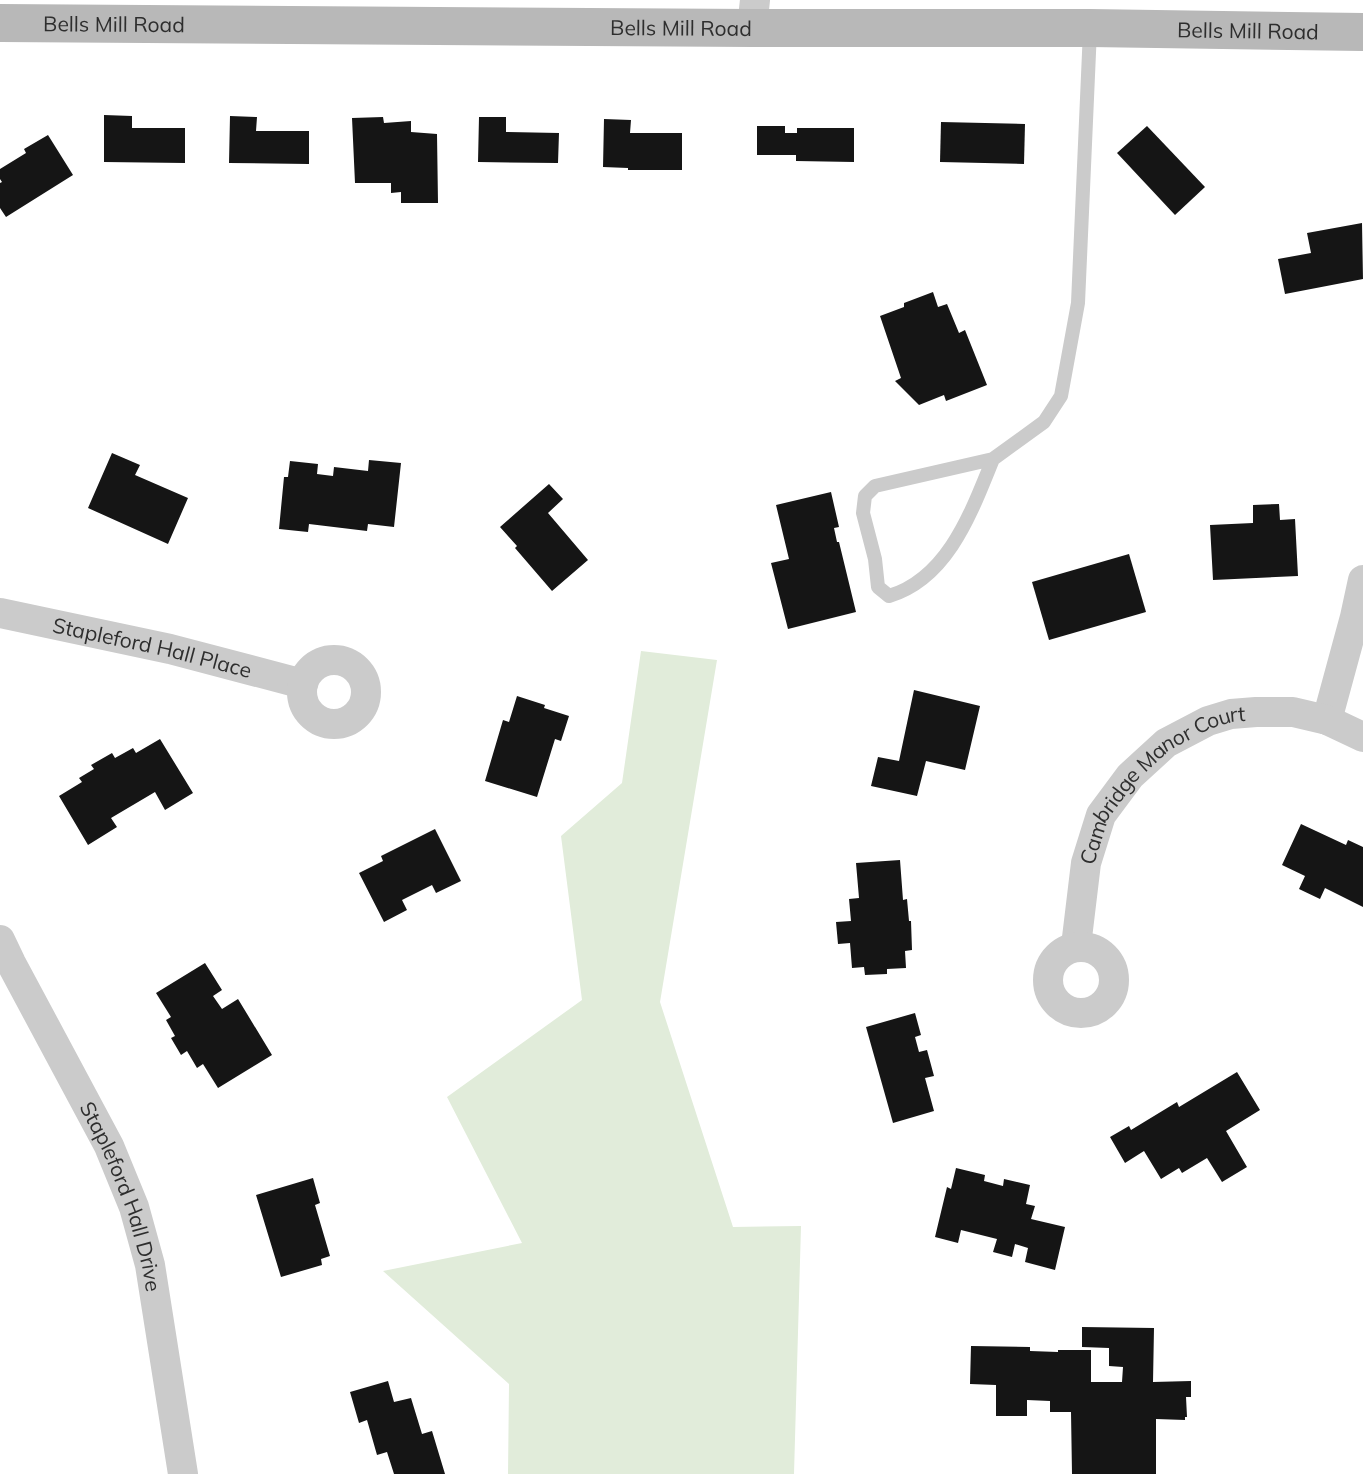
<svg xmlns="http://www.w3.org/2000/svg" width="1363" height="1474" viewBox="0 0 1363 1474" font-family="Mulish,sans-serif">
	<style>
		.green { fill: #e1ecda }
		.building { fill: #151515 }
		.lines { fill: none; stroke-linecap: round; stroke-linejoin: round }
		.lane { stroke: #cbcbcb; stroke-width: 14 }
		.street { stroke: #cbcbcb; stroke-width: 30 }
		.secondary { stroke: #b8b8b8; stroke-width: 38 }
		.labels { text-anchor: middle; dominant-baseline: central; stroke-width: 7; stroke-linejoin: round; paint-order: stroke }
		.street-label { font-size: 21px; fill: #2e2e2e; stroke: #fff }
	</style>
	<rect width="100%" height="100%" fill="#fff"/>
	<polygon class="green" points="641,651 717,660 660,1002 733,1227 801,1226 794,1474 508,1474 509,1384 383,1271 522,1243 447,1097 582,1000 561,836 622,783"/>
	<g class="building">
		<polygon points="104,115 132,116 132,128 185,128 185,163 104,162"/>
		<polygon points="230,116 257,117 256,131 309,131 309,164 229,163"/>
		<polygon points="383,117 384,123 411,121 411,132 437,134 438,203 401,203 401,192 391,193 391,183 355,183 352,118"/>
		<polygon points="479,117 506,117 506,132 559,133 558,163 478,162"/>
		<polygon points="604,119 631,120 630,133 682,133 682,170 628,170 628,168 603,167"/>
		<polygon points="941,122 1025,124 1024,164 940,162"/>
		<polygon points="757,126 785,126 785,133 797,133 797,128 854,128 854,162 796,161 796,155 757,155"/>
		<polygon points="1147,126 1205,187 1175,215 1117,153"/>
		<polygon points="48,135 73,175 6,217 0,208 0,183 2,182 0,179 0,169 26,153 24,149"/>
		<polygon points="1362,223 1363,279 1285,294 1278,259 1311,253 1307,233"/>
		<polygon points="933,292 938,307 947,304 959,333 965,330 987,385 946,401 944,395 919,405 895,381 901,378 880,316 904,307 904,303"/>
		<polygon points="112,453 140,465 135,475 188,498 168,544 88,508"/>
		<polygon points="369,460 401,463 394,527 368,524 367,531 309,524 308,532 279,529 284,477 288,477 290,461 318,464 317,474 333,476 334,467 368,471"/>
		<polygon points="549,484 563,499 548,513 588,560 552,591 515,548 517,546 500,527"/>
		<polygon points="831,492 839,527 834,528 837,542 839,542 856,612 788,629 771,563 789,559 776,505"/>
		<polygon points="1279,504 1280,520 1295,519 1298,576 1213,580 1210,525 1253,523 1253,505"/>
		<polygon points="1129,554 1146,612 1049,640 1032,582"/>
		<polygon points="914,690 980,706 965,770 926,761 917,796 871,786 878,757 899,761"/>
		<polygon points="517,696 545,705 544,708 569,716 561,741 555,739 537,797 485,781 503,720 509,722"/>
		<polygon points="160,739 193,793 165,810 155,792 111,818 117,827 88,845 59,796 82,782 79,778 94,769 91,765 112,753 115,758 133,748 136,753"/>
		<polygon points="1301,824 1346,845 1348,840 1363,847 1363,907 1325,888 1320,899 1299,889 1305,876 1282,865"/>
		<polygon points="435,829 461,881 436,893 432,885 402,900 407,910 384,922 359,873 383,861 381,856"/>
		<polygon points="900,860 903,900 907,899 909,921 911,921 912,950 905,951 906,968 887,969 887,974 865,975 864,967 852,968 850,943 838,944 836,922 851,921 849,899 859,898 856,863"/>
		<polygon points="205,963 222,990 213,996 222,1009 238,999 272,1055 218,1088 203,1064 197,1068 187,1051 181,1055 171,1038 175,1036 166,1020 171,1017 156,993"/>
		<polygon points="915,1013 921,1035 915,1037 919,1052 927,1050 934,1076 925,1078 934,1111 893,1123 866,1027"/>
		<polygon points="1237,1072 1260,1110 1226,1131 1247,1167 1222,1182 1207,1158 1182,1173 1179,1168 1161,1179 1144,1151 1125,1163 1110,1137 1129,1126 1131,1130 1177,1102 1179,1107"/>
		<polygon points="956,1168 985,1175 984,1181 1003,1186 1004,1179 1030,1185 1026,1204 1035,1206 1031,1219 1065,1227 1055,1270 1025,1262 1028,1248 1015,1244 1012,1257 993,1252 997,1239 961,1230 958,1243 935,1237 947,1187 951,1189"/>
		<polygon points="313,1178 320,1203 315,1205 330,1256 321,1259 322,1265 281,1277 256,1195"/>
		<polygon points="1082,1327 1154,1328 1153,1382 1191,1381 1191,1397 1186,1397 1187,1417 1185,1417 1185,1420 1156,1419 1156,1474 1072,1474 1071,1412 1050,1412 1050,1401 1027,1400 1027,1416 996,1416 996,1385 970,1384 971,1346 1030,1347 1030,1351 1058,1352 1058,1350 1091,1350 1091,1382 1122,1382 1123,1367 1109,1366 1109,1348 1082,1347"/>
		<polygon points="388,1381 394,1402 411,1398 422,1434 432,1431 445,1474 394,1474 387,1452 377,1455 367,1420 359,1423 350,1392"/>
	</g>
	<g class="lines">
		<path class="lane" d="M993,459C972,510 949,578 889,596L878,587L875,559L863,513L865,496L875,486L993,459L1044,422L1061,396L1078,303L1090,30"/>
		<g class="street">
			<polyline points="752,28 755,0"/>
			<path id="s1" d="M0,613L170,649L303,684"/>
			<circle cx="334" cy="692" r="32"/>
			<polyline points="1327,720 1355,617 1363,580"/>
			<path id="s2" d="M0,940L11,963L109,1146L134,1207L150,1265L183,1474"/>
			<path id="s3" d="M1076,946L1086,863L1101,815L1130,776L1166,743L1208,721L1231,714L1256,712H1293L1327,720L1363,737"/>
			<circle cx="1081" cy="980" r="33"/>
		</g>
		<path class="secondary" id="s4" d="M0,23L752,28H1090L1363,32"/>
	</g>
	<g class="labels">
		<g class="street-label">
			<text stroke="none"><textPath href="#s4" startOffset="114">Bells Mill Road</textPath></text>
			<text stroke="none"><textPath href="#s4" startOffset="681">Bells Mill Road</textPath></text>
			<text stroke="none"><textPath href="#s4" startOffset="1248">Bells Mill Road</textPath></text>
			<text stroke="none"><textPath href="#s1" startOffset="156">Stapleford Hall Place</textPath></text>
			<text stroke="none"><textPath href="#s3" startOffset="200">Cambridge Manor Court</textPath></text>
			<text stroke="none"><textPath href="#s2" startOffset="285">Stapleford Hall Drive</textPath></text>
		</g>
	</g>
</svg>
